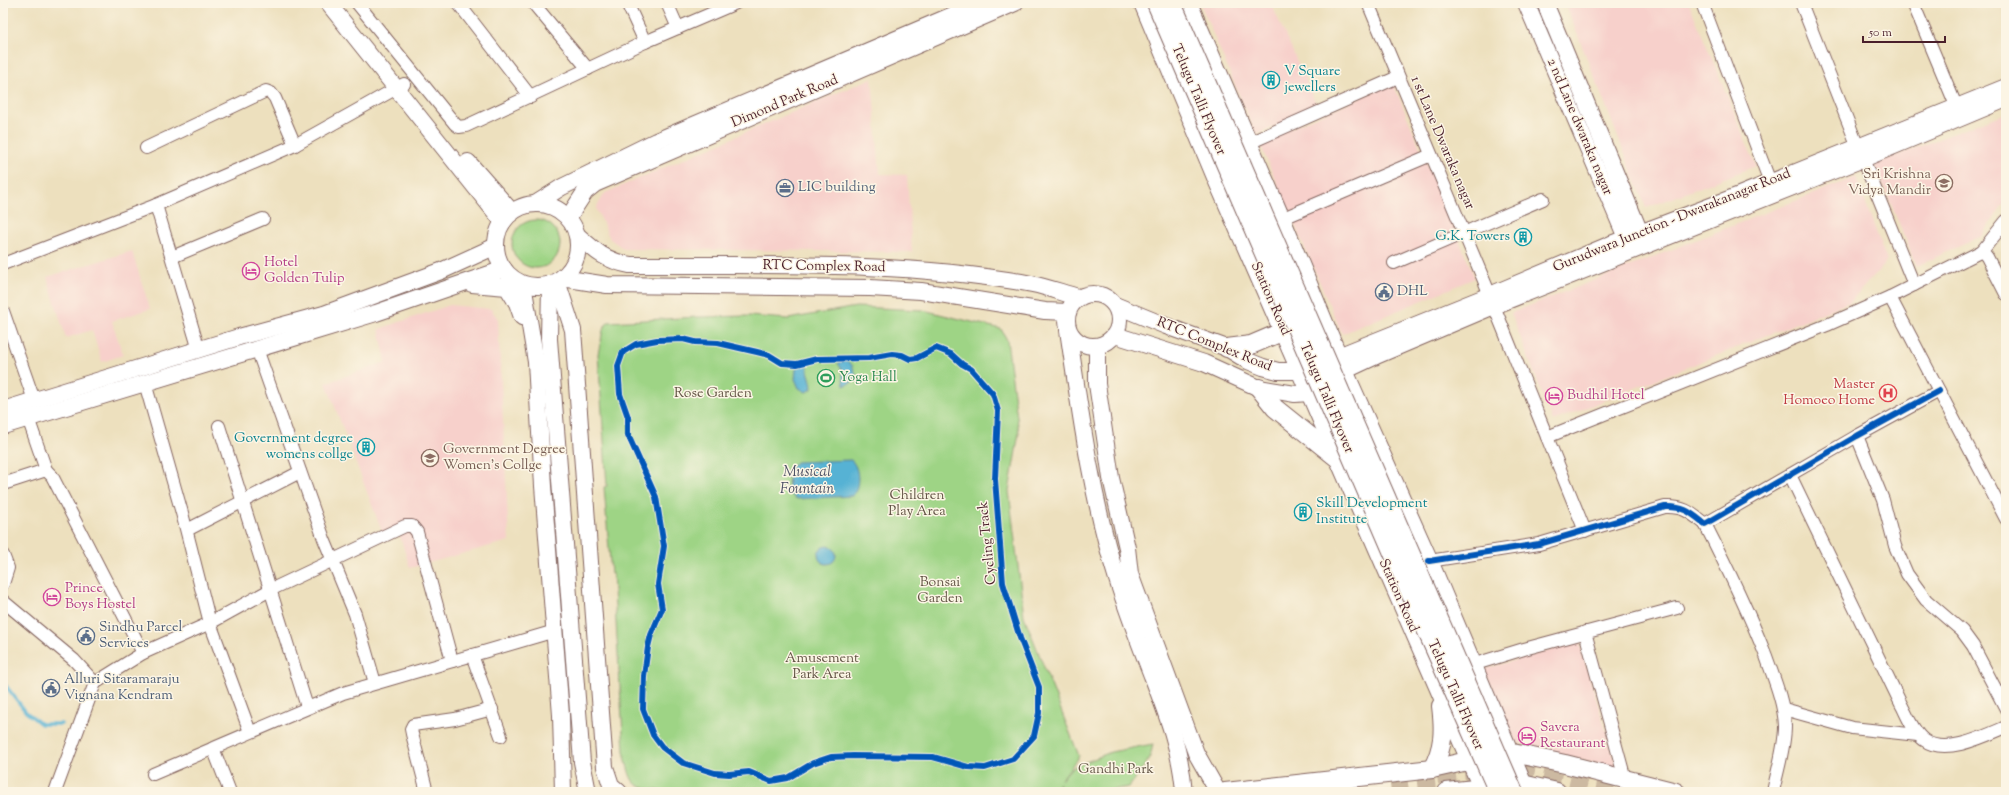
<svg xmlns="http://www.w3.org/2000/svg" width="2009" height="795" viewBox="0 0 2009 795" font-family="'Sorts Mill Goudy',serif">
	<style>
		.built { fill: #f7d0cb }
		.green { fill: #9ed485; stroke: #747a58 }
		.water { fill: #56b2d4; stroke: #506880 }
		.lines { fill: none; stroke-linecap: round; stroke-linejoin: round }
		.stream { stroke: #56b2d4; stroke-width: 3.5 }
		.primary-tunnel { stroke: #ccb9a1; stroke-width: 18; stroke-dasharray: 18 9; stroke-linecap: butt }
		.street-casing { stroke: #83635e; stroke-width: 14 }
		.secondary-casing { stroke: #83635e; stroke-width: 18 }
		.primary-casing { stroke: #83635e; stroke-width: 20 }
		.street { stroke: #fff; stroke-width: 12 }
		.secondary { stroke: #fff; stroke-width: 16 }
		.primary { stroke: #fff; stroke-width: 18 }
		.primary-bridge-casing { stroke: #83635e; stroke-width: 20; stroke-linecap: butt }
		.primary-bridge { stroke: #fff; stroke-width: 18 }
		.cycleway-casing { stroke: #fcf5e5; stroke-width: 8 }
		.cycleway { stroke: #0057b8; stroke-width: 6 }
		.labels { text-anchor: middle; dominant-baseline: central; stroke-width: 3; stroke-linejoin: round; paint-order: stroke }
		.culture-label { font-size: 14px; fill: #0d838f; stroke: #fcf5e5; text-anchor: start }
		.street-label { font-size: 14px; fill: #4a1f2b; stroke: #fcf5e5 }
		.education-label { font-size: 14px; fill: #785e54; stroke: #fcf5e5; text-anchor: end }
		.service-label { font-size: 14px; fill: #4e5e75; stroke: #fcf5e5; text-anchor: start }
		.hotel-label { font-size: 14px; fill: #b23c85; stroke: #fcf5e5; text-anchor: start }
		.leisure-label { font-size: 14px; fill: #27864d; stroke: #fcf5e5; text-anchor: start }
		.health-label { font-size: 14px; fill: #be3a42; stroke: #fcf5e5; text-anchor: end }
		.park-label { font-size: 14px; fill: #635546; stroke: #fcf5e5 }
		.water-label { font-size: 15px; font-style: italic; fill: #4e5266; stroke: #fcf5e5 }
	</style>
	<rect width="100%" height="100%" fill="#fcf5e5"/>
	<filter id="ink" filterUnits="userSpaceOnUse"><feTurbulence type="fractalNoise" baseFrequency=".025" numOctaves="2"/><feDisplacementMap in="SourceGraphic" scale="8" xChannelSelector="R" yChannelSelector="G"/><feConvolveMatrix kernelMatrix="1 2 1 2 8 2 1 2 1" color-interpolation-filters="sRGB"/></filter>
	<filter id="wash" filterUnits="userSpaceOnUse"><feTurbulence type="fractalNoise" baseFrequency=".012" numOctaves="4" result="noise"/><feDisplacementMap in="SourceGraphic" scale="16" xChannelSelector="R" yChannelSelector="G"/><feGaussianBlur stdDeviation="0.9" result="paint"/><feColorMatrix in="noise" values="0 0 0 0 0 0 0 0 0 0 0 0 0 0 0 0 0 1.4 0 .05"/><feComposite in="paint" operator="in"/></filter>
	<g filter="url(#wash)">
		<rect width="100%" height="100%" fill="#ede0be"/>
		<g class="built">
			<polygon points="1200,3 1271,3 1318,108 1256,135"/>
			<polygon points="1565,3 1689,3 1756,166 1646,208"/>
			<polygon points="872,78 880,174 907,175 912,252 624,249 610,239 596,208 605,193"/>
			<polygon points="1393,83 1475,278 1342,334 1259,142"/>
			<polygon points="2006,113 2006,201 1982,236 1917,266 1874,164"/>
			<polygon points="1856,177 1887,261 1850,302 1553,421 1511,313"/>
			<polygon points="132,251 150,309 112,321 123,355 102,362 92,330 66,338 47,277"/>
			<polygon points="450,305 491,309 498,319 509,541 410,568 399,533 384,537 326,383 386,362 379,329"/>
			<polygon points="1579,642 1618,770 1515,742 1484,669"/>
		</g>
		<g class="green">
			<circle cx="536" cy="244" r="24"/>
			<path d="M856,307L923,310L1001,329L1007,340L1019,433L1009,491L1024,616L1079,756L1061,780L1071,768L1111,752L1153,744L1150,758L1129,787L1100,792H1057L1060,783L1053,792H670C632,787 632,789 624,751L613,574H611L604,487L607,486L598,354L603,330L608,322L698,317L749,316L788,319Z"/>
		</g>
		<g class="water">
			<polygon points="846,360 852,365 856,375 852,382 844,386 842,370 838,363"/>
			<path d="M803,363L807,365C808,374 812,380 812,389L806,392L799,388L795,379L796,369Z"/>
			<path d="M851,460C860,468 860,488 852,496L797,499L789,493L788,471L796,462Z"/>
			<circle cx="827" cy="555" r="9"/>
		</g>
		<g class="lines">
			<polyline class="stream" points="3,682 26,712 41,724 61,724"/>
		</g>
	</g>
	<g filter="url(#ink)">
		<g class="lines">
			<g class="primary-tunnel">
				<polyline points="1437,775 1509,766 1624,792"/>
				<polyline points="1313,792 1360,785"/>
				<polyline points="1391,792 1457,783"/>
			</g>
			<defs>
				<g id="street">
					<polyline points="357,3 455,124 459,127 466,126 645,42 736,3"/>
					<polyline points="458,3 531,97"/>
					<polyline points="533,3 588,69"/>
					<polyline points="627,3 645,42"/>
					<polyline points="667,3 678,28"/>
					<polyline points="1368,3 1490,295"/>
					<polyline points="1702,3 1770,182"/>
					<polyline points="1801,3 1858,147"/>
					<polyline points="1913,3 1957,108"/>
					<polyline points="1249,143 1398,77"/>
					<polyline points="146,148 266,91 271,93 275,98 295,145"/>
					<polyline points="1863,159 1914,285"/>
					<polyline points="156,205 295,145 404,84"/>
					<polyline points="1281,219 1431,155"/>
					<polyline points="1982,251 2006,221"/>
					<polyline points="172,257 263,219"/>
					<polyline points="1394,263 1543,199"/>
					<polyline points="3,264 156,205 199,350"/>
					<polyline points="2006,294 1987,257 1982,251 1890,297 2006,519"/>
					<polyline points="1494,306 1547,437 1827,325 1890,297"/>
					<polyline points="3,311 34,400"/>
					<polyline points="257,349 324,539 355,614 375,683"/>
					<polyline points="28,418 46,470"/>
					<polyline points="219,426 307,707"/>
					<polyline points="1857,436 1883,500 1895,546 1907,574 1926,600 1962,631 1973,646 2006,709"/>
					<polyline points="1547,437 1585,531"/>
					<path d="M1790,475L1901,704C1907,715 1913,732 1924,740C1945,756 1985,736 2006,727"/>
					<polyline points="3,484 46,470 52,476 143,653"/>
					<path d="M1705,524C1727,567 1748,611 1766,656C1774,679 1784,702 1785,726C1785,748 1777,771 1773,792"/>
					<polyline points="187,530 300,472"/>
					<polyline points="3,555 8,568 3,584"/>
					<path d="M1429,561L1539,544L1665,507C1684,506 1691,513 1705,524L1857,436L1939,391"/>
					<polyline points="3,601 74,660 95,683 55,792"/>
					<polyline points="1585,632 1625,779"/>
					<polyline points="472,655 501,736"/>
					<polyline points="1472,665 1524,649 1677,608"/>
					<polyline points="95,683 143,653 210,623 182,513 145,383"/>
					<polyline points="1784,709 1852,728 1918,735"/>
					<polyline points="250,732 210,623 270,590 405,526 412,526 417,532 452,661"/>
					<polyline points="213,748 230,792"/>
					<polyline points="153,774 343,693 555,631"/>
					<polyline points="427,792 412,734 411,729 413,725 455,719 492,709"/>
				</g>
				<g id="secondary">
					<polyline points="328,3 503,222"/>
					<polyline points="1526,3 1630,247"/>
					<polyline points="1545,3 1644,242"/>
					<polyline points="468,162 512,212"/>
					<polyline points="535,204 562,187 656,141 981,3"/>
					<circle cx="537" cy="245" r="41"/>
					<polyline points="568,218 585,192 595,184 1015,3"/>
					<path d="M577,235C595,251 606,261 630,265C764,266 900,260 1032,284C1047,287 1063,293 1078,297"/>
					<polyline points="562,278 607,285 870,288 921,291 1045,311 1068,312"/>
					<polyline points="557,281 573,330 605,767 611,785 619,792"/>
					<polyline points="472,284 507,287 517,303 522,317"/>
					<polyline points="523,284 536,362 543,486 561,715 563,792"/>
					<polyline points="550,284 549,339 582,762 588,792"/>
					<circle cx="1093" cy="320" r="26"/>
					<polyline points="1115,305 1166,326 1227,348 1248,361 1263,367 1278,371 1301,371 1490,295 1611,244 1737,196 2006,87"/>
					<path d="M1068,330C1080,412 1092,500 1117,579C1127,611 1139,642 1151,673C1166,712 1181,750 1184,792"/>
					<polyline points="1115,335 1204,363 1259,388 1295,394 1309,393 1344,371 1376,356 1494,306 1863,159 2006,99"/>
					<polyline points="1097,346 1097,384 1111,478 1127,548 1130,574 1196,753 1218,792"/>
					<polyline points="3,410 239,337 324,314 441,271 496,246"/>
					<polyline points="3,426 376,313 504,269"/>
				</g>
				<g id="primary">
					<polyline points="1143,3 1218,182 1484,792"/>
					<polyline points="1188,3 1285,228 1344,371 1429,561 1526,792"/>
					<polyline points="1227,348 1251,345 1284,331"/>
					<polyline points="1259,388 1275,408 1336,457"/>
					<path d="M1432,769C1444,747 1444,730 1441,706"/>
					<polyline points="1225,792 1432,769 1508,752 1565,764 1676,792"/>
					<polyline points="1446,792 1522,784 1557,792"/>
				</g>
			</defs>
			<use href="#street" class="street-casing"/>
			<use href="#secondary" class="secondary-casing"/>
			<use href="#primary" class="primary-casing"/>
			<use href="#street" class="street"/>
			<use href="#secondary" class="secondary"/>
			<use href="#primary" class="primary"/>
			<defs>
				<g id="primary-bridge">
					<polyline points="1156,3 1424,625 1498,792"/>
					<polyline points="1172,3 1514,792"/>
				</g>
			</defs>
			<use href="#primary-bridge" class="primary-bridge-casing"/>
			<use href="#primary-bridge" class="primary-bridge"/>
			<defs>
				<g id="cycleway">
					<polygon points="683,339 695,342 718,343 757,352 769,355 782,363 797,364 817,359 869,358 892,354 902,355 910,359 917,358 936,348 951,354 962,364 971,369 993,394 998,411 995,479 1003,583 1020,638 1039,687 1039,713 1034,736 1013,759 985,768 968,767 933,757 853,756 831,757 813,763 788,778 771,781 749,772 729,774 715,773 683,763 662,747 653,735 643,709 644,676 648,647 651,635 662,609 658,584 664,546 656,497 628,435 628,417 620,394 618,366 623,352 636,344 657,340"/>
					<path d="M1429,561L1539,544L1665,507C1684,506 1691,513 1705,524L1857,436L1939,391"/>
				</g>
			</defs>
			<use href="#cycleway" class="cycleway-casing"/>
			<use href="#cycleway" class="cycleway"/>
		</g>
	</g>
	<defs>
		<symbol id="building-ring" viewBox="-11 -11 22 22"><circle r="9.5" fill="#fcf5e5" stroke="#0f9aa8" stroke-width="1.5"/><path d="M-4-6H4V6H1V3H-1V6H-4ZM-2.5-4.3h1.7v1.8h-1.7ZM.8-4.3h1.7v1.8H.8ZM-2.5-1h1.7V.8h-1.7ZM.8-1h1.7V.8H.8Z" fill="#0f9aa8"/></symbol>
		<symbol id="school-ring" viewBox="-11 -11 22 22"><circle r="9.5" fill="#fcf5e5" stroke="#8d6e63" stroke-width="1.5"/><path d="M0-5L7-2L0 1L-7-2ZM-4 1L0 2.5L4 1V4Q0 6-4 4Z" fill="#8d6e63"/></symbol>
		<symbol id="office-ring" viewBox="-11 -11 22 22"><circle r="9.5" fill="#fcf5e5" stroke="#5c6f8a" stroke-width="1.5"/><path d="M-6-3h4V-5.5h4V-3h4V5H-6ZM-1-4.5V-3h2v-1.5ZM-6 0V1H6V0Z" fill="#5c6f8a"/></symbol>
		<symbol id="hotel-ring" viewBox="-11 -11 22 22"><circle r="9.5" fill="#fcf5e5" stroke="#d1479c" stroke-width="1.5"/><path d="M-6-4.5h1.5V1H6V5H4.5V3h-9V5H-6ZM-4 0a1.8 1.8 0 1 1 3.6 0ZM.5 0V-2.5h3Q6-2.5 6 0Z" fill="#d1479c"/></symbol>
		<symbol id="civic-ring" viewBox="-11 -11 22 22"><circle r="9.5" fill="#fcf5e5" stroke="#5c6f8a" stroke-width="1.5"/><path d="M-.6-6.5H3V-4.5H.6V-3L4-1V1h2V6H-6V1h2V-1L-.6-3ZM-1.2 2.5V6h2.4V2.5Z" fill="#5c6f8a"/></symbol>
		<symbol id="stadium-ring" viewBox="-11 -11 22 22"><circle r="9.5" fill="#fcf5e5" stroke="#2e9e5b" stroke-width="1.5"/><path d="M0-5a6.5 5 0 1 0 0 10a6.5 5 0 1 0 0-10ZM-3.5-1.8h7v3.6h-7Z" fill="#2e9e5b"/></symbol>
		<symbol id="hospital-ring" viewBox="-11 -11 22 22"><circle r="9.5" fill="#fcf5e5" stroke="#e0444e" stroke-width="1.5"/><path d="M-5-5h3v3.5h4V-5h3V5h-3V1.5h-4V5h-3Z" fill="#e0444e"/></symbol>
		<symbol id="university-ring" viewBox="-11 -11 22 22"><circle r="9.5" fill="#fcf5e5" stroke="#8d6e63" stroke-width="1.5"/><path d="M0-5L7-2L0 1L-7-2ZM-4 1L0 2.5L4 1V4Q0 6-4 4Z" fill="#8d6e63"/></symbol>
	</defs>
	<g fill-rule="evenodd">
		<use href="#building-ring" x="1261" y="70" width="20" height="20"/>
		<use href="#school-ring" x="1934" y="173" width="20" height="20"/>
		<use href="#office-ring" x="775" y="178" width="20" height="20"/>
		<use href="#building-ring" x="1513" y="227" width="20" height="20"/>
		<use href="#hotel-ring" x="241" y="261" width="20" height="20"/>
		<use href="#civic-ring" x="1374" y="282" width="20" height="20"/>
		<use href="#stadium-ring" x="816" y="368" width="20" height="20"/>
		<use href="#hospital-ring" x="1878" y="383" width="20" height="20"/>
		<use href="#hotel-ring" x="1544" y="386" width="20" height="20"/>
		<use href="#building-ring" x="356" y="437" width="20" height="20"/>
		<use href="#university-ring" x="420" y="448" width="20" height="20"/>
		<use href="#building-ring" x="1293" y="502" width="20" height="20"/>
		<use href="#hotel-ring" x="42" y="587" width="20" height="20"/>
		<use href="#civic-ring" x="76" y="626" width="20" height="20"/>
		<use href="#civic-ring" x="41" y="678" width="20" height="20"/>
		<use href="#hotel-ring" x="1517" y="726" width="20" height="20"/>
	</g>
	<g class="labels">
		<g class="culture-label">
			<text x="1284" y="72">V Square<tspan x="1284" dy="16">jewellers</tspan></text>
			<text x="1510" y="237" text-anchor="end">G.K. Towers</text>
			<text x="353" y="439" text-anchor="end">Government degree<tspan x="353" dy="16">womens collge</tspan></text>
			<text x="1316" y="504">Skill Development<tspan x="1316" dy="16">Institute</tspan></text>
		</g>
		<g class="street-label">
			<text transform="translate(1198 100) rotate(67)">Telugu Talli Flyover</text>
			<text transform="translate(785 102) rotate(-23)">Dimond Park Road</text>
			<text transform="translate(1579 127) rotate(67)">2 nd Lane dwaraka nagar</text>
			<text transform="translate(1442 143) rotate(67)">1 st Lane Dwaraka nagar</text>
			<text transform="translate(1672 221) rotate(-22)">Gurudwara Junction - Dwarakanagar Road</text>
			<text transform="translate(824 267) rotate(1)">RTC Complex Road</text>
			<text transform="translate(1270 299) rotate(66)">Station Road</text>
			<text transform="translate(1214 345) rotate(22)">RTC Complex Road</text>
			<text transform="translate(1326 398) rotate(67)">Telugu Talli Flyover</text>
			<text transform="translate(988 543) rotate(-96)">Cycling Track</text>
			<text transform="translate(1398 596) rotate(66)">Station Road</text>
			<text transform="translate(1455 695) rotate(66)">Telugu Talli Flyover</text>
		</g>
		<g class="education-label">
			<text x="1931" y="175">Sri Krishna<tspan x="1931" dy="16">Vidya Mandir</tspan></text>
			<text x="443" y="450" text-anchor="start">Government Degree<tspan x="443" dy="16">Women's Collge</tspan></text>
		</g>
		<g class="service-label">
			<text x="798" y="188">LIC building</text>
			<text x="1397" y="292">DHL</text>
			<text x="99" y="628">Sindhu Parcel<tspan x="99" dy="16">Services</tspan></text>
			<text x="64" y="680">Alluri Sitaramaraju<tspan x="64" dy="16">Vignana Kendram</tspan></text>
		</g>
		<g class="hotel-label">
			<text x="264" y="263">Hotel<tspan x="264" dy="16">Golden Tulip</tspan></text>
			<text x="1567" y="396">Budhil Hotel</text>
			<text x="65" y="589">Prince<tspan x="65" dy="16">Boys Hostel</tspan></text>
			<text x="1540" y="728">Savera<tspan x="1540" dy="16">Restaurant</tspan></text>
		</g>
		<g class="leisure-label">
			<text x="839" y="378">Yoga Hall</text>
		</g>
		<g class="health-label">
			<text x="1875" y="385">Master<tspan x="1875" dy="16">Homoeo Home</tspan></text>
		</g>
		<g class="park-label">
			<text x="713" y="394">Rose Garden</text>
			<text x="917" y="496">Children<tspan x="917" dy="16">Play Area</tspan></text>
			<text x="940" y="583">Bonsai<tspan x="940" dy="16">Garden</tspan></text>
			<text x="822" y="659">Amusement<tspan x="822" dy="16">Park Area</tspan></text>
			<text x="1116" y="770">Gandhi Park</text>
		</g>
		<g class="water-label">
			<text x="807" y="472">Musical<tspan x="807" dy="17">Fountain</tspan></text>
		</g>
	</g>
	<rect width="2009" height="795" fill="none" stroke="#fcf5e5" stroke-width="16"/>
	<path d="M1863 36v6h82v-6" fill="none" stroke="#4a1f2b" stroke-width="2"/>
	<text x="1869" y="36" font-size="12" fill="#4a1f2b" stroke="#fcf5e5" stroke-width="3" paint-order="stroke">50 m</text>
</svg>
